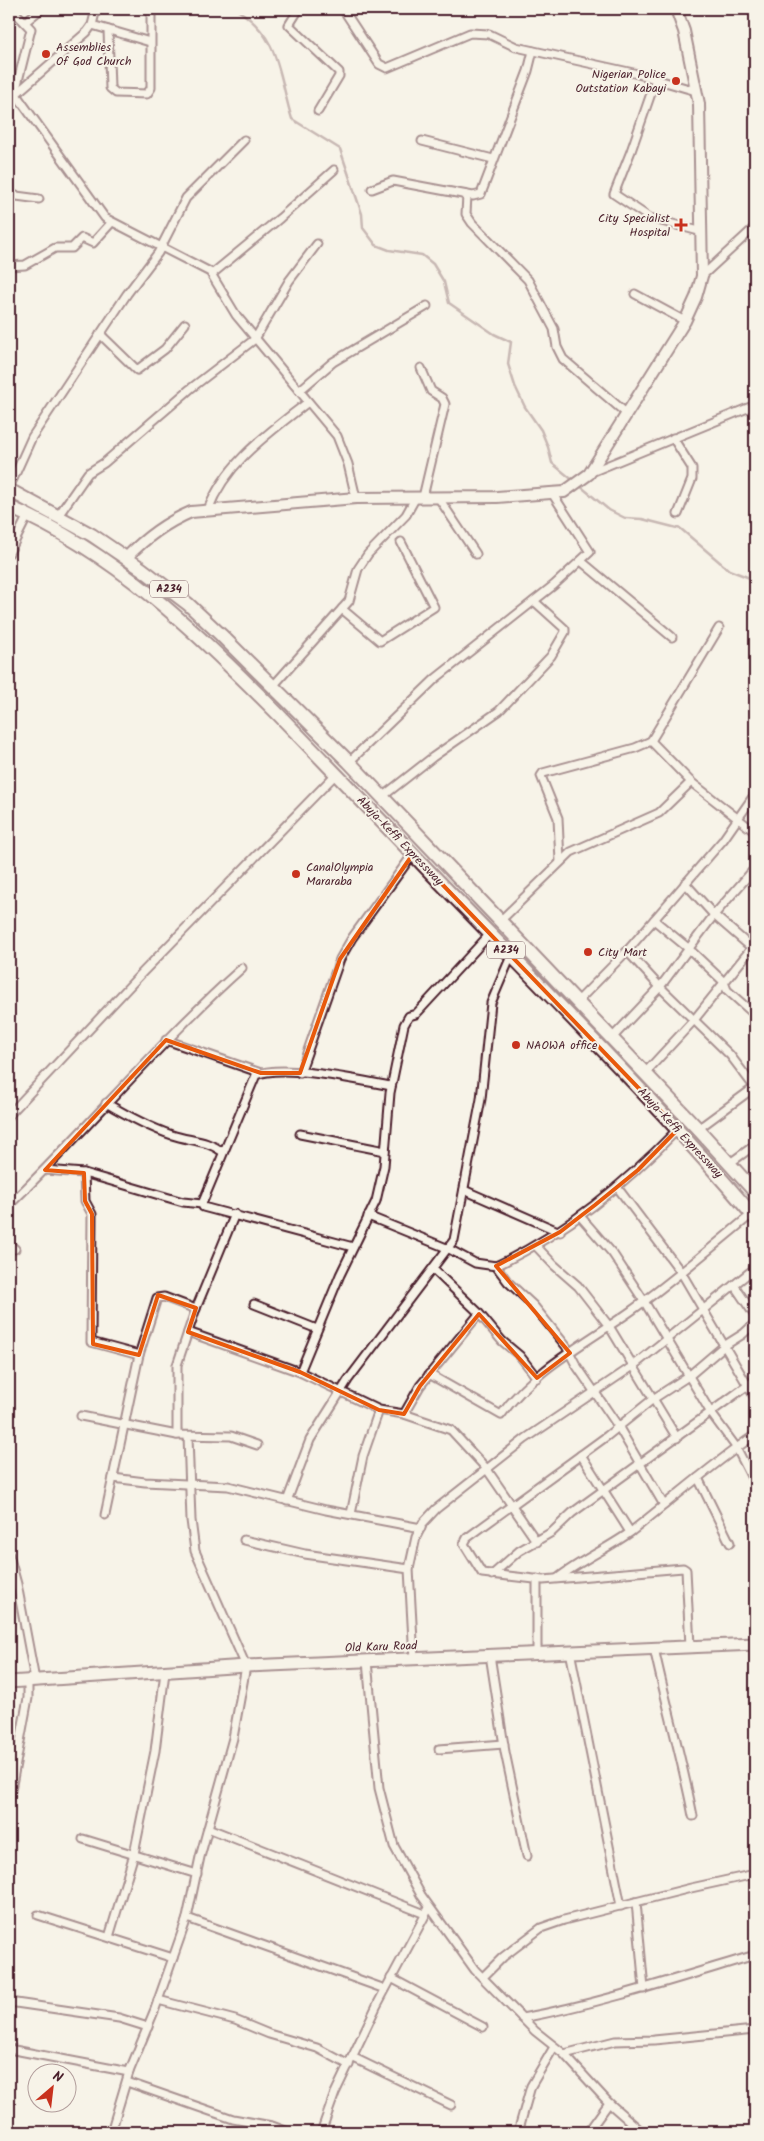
<svg xmlns="http://www.w3.org/2000/svg" width="764" height="2141" viewBox="0 0 764 2141" font-family="Kalam,sans-serif">
	<style>
		.lines { fill: none; stroke-linecap: round; stroke-linejoin: round }
		.stream { stroke: #8e7275; stroke-width: 2.5 }
		.street-casing { stroke: #4a1f2b; stroke-width: 11 }
		.secondary-casing { stroke: #4a1f2b; stroke-width: 14 }
		.primary-casing { stroke: #4a1f2b; stroke-width: 15 }
		.highway-casing { stroke: #4a1f2b; stroke-width: 16 }
		.street { stroke: #f7f3e8; stroke-width: 7 }
		.secondary { stroke: #f7f3e8; stroke-width: 10 }
		.primary { stroke: #f7f3e8; stroke-width: 11 }
		.highway { stroke: #f7f3e8; stroke-width: 12 }
		.marked { fill: none; stroke: #e8590c; stroke-width: 4; stroke-linejoin: round }
		.poi-dot { fill: #c8321e; stroke: #f7f3e8; stroke-width: 2 }
		.labels { text-anchor: middle; dominant-baseline: central; stroke-width: 4; stroke-linejoin: round; paint-order: stroke }
		.shield { fill: #f7f3e8; stroke: #7e5f64; stroke-width: 1 }
		.shield-label { font-size: 11px; font-weight: bold; fill: #4a1f2b }
		.poi-label { font-size: 12px; fill: #4a1f2b; stroke: #f7f3e8; text-anchor: start }
		.street-label { font-size: 12px; fill: #4a1f2b; stroke: #f7f3e8 }
	</style>
	<rect width="100%" height="100%" fill="#f7f3e8"/>
	<filter id="ink" filterUnits="userSpaceOnUse"><feTurbulence type="fractalNoise" baseFrequency=".02" numOctaves="2"/><feDisplacementMap in="SourceGraphic" scale="10" xChannelSelector="R" yChannelSelector="G"/><feConvolveMatrix kernelMatrix="1 2 1 2 8 2 1 2 1" color-interpolation-filters="sRGB"/></filter>
	<g filter="url(#ink)">
		<g class="lines">
			<g class="stream">
				<path d="M236,9C281,37 278,74 292,119L340,149L362,214L363,228L376,245L389,250L422,255L433,264L444,282L449,303L494,334L511,342L508,364L515,386L525,407L541,430L548,447L552,463L575,482"/>
				<polyline points="579,485 609,510 625,518 642,519 681,529 729,570 755,580"/>
			</g>
			<defs>
				<g id="street">
					<polyline points="12,9 31,29 15,93 105,218 210,272 236,315 337,436 348,464 356,498"/>
					<polyline points="299,9 289,25 339,72 339,76 318,111"/>
					<polyline points="343,9 379,64 387,68 470,33 489,34 516,47 638,74 696,91"/>
					<polyline points="25,22 41,9"/>
					<polyline points="92,25 150,42"/>
					<polyline points="108,30 110,88 116,93 147,94 151,88 151,9"/>
					<polyline points="656,79 631,151 614,194 650,218 699,231"/>
					<polyline points="9,100 87,32 92,25 96,9"/>
					<polyline points="422,141 493,159"/>
					<polyline points="372,189 393,181 473,196 481,194 528,71 533,51"/>
					<polyline points="9,195 39,199"/>
					<polyline points="467,195 466,214 472,223 528,280 554,329 557,347 563,359 627,414"/>
					<polyline points="9,266 25,265 55,248 72,248 82,238 93,243 111,223"/>
					<polyline points="212,274 280,218 334,170"/>
					<polyline points="702,276 755,227"/>
					<polyline points="635,294 685,321"/>
					<polyline points="100,334 137,370 165,349 185,324"/>
					<polyline points="421,368 431,391 442,398 445,404 423,497"/>
					<polyline points="299,391 333,362 427,306"/>
					<polyline points="673,438 692,468 692,479 678,514"/>
					<polyline points="589,473 755,405"/>
					<polyline points="9,488 32,437 127,294 158,253 186,198 244,140"/>
					<polyline points="438,497 476,554"/>
					<path d="M208,510C226,462 269,433 308,402"/>
					<polyline points="58,516 88,473 104,463 190,389 255,339 289,281 317,244"/>
					<polyline points="9,553 28,515"/>
					<polyline points="581,561 672,637"/>
					<polyline points="342,609 380,641 434,607 401,542"/>
					<polyline points="274,685 349,601 358,569 368,554 406,515 416,497"/>
					<polyline points="651,741 691,782 755,832"/>
					<polyline points="349,762 435,679 554,585 590,552 552,493"/>
					<polyline points="382,797 433,757 499,711 551,656 565,632 565,629 534,601"/>
					<polyline points="560,862 558,818 541,776 543,773 635,748 651,741 719,628"/>
					<polyline points="685,883 714,915 752,948"/>
					<polyline points="654,920 688,948 724,982 727,990 755,1015"/>
					<polyline points="499,922 571,852 659,813 691,782"/>
					<polyline points="627,951 660,987 730,1055 755,1088"/>
					<polyline points="577,1002 627,951 723,840 755,794"/>
					<polyline points="612,1038 660,987 714,915 755,868"/>
					<polyline points="166,1040 261,1073"/>
					<polyline points="300,1073 340,959 352,938 413,854"/>
					<polyline points="645,1073 694,1020 755,944"/>
					<path d="M106,1103C128,1116 148,1127 172,1135C190,1141 207,1140 223,1152"/>
					<polyline points="9,1115 140,975 336,774"/>
					<polyline points="698,1129 755,1087"/>
					<polyline points="300,1134 385,1151"/>
					<polyline points="730,1163 755,1145"/>
					<polyline points="45,1170 84,1173 183,1202 202,1204"/>
					<polyline points="84,1173 85,1201 92,1214 91,1342 139,1355"/>
					<polyline points="617,1187 681,1272 755,1398"/>
					<polyline points="464,1190 560,1232"/>
					<path d="M9,1205C89,1128 159,1042 242,968"/>
					<polyline points="368,1216 449,1249 475,1263 496,1266 508,1282 533,1305 566,1346 576,1365 618,1426 664,1505"/>
					<polyline points="580,1216 613,1254 644,1301 711,1413 736,1447 755,1484"/>
					<polyline points="9,1244 15,1249"/>
					<polyline points="536,1246 554,1265 578,1286 609,1326 677,1438"/>
					<path d="M353,1247L203,1207L202,1204L256,1075C282,1063 362,1081 391,1086"/>
					<path d="M496,1266C567,1232 624,1185 678,1129"/>
					<polyline points="433,1269 478,1312 502,1341 520,1356 537,1378"/>
					<polyline points="734,1285 755,1316"/>
					<polyline points="254,1304 317,1329"/>
					<polyline points="188,1332 300,1372 379,1410 404,1414 451,1430 486,1468 537,1542"/>
					<polyline points="300,1372 340,1275 376,1201 384,1166 390,1093 404,1025 409,1016 416,1014 490,934"/>
					<path d="M429,1374L501,1415C533,1370 586,1343 631,1311C673,1281 712,1247 752,1214"/>
					<polyline points="404,1414 420,1386 479,1314"/>
					<polyline points="81,1416 177,1435 231,1436 257,1445"/>
					<polyline points="177,1435 177,1365 195,1311 235,1214"/>
					<polyline points="581,1455 630,1532"/>
					<polyline points="113,1478 145,1482 228,1486 326,1510 421,1528"/>
					<polyline points="698,1478 730,1543"/>
					<polyline points="287,1501 310,1440 348,1380 454,1240 481,1099 491,1003 511,956"/>
					<polyline points="351,1514 363,1456 379,1410"/>
					<polyline points="105,1515 139,1355 157,1298 164,1297 196,1309"/>
					<polyline points="244,1540 305,1554 409,1569"/>
					<polyline points="9,1555 17,1584 35,1680"/>
					<polyline points="492,1575 519,1551 552,1532 572,1513 755,1380"/>
					<path d="M558,1578C581,1560 609,1548 632,1531C673,1499 712,1464 755,1435"/>
					<polyline points="537,1579 537,1653"/>
					<polyline points="690,1646 686,1570 683,1568 543,1580 482,1573 464,1544 467,1538 607,1436 653,1399 690,1375 724,1346 743,1334 755,1323"/>
					<path d="M654,1648C666,1704 682,1759 693,1816"/>
					<polyline points="570,1651 621,1906"/>
					<polyline points="490,1655 505,1752 527,1856"/>
					<polyline points="414,1659 409,1569 416,1537 423,1523 436,1509 525,1439 633,1366 755,1268"/>
					<polyline points="367,1661 379,1788 394,1846 421,1895 475,1970 535,2031 564,2054 609,2103 642,2132"/>
					<polyline points="439,1749 504,1744"/>
					<polyline points="9,1801 28,1698 28,1681"/>
					<polyline points="208,1828 425,1914"/>
					<polyline points="83,1839 197,1874"/>
					<polyline points="636,1902 644,1989"/>
					<polyline points="38,1915 173,1958"/>
					<polyline points="187,1918 385,1989"/>
					<polyline points="109,1937 134,1854 155,1751 165,1672"/>
					<polyline points="483,1977 503,1957 541,1928 564,1920 691,1888 755,1874"/>
					<polyline points="391,1978 483,2027"/>
					<polyline points="158,2000 235,2020 269,2034 317,2048 349,2065"/>
					<polyline points="9,2002 119,2018 148,2027"/>
					<path d="M522,2018C602,2003 678,1978 755,1955"/>
					<polyline points="9,2049 129,2072"/>
					<polyline points="564,2054 615,2041 654,2040 755,2030"/>
					<polyline points="352,2057 451,2105"/>
					<polyline points="127,2082 233,2119 272,2126 288,2132"/>
					<polyline points="111,2132 129,2072 155,2009 187,1918 200,1857 233,1738 246,1666 195,1551 191,1520 188,1436"/>
					<polyline points="321,2132 335,2093 377,2005 429,1908"/>
					<polyline points="518,2132 531,2086 554,2047"/>
					<polyline points="588,2132 609,2103"/>
				</g>
				<path id="secondary" d="M126,558C146,537 165,523 191,512L356,498L497,497L564,492L589,474L685,321L696,297L702,276L699,104L684,31L676,9"/>
				<polyline id="primary" points="9,1682 246,1666 755,1644"/>
				<g id="highway">
					<polyline points="9,490 92,535 142,569 188,604 221,635 349,762 698,1129 755,1192"/>
					<path d="M9,507C115,552 199,634 279,715C328,766 378,817 427,869C538,984 652,1096 755,1218"/>
				</g>
			</defs>
			<use href="#street" class="street-casing"/>
			<use href="#secondary" class="secondary-casing"/>
			<use href="#primary" class="primary-casing"/>
			<use href="#highway" class="highway-casing"/>
			<use href="#street" class="street"/>
			<use href="#secondary" class="secondary"/>
			<use href="#primary" class="primary"/>
			<use href="#highway" class="highway"/>
		</g>
	</g>
	<path d="M0 0H764V2141H0ZM413,854L678,1129L638,1170L595,1205L560,1232L496,1266L570,1353L537,1378L479,1314L420,1386L404,1414L379,1410L300,1372L188,1332L196,1308L158,1295L139,1355L93,1344L92,1214L85,1201L84,1173L45,1170L166,1040L261,1073H300L340,959Z" fill="#f7f3e8" fill-opacity=".55" fill-rule="evenodd"/>
	<path class="marked" d="M413,854L678,1129L638,1170L595,1205L560,1232L496,1266L570,1353L537,1378L479,1314L420,1386L404,1414L379,1410L300,1372L188,1332L196,1308L158,1295L139,1355L93,1344L92,1214L85,1201L84,1173L45,1170L166,1040L261,1073H300L340,959Z"/>
	<g class="poi-dot">
		<circle cx="46" cy="54" r="5"/>
		<circle cx="676" cy="81" r="5"/>
		<path d="M678.5 217.5h5v5h5v5h-5v5h-5v-5h-5v-5h5z"/>
		<circle cx="296" cy="874" r="5"/>
		<circle cx="588" cy="952" r="5"/>
		<circle cx="516" cy="1045" r="5"/>
	</g>
	<g class="labels">
		<g class="shield">
			<rect x="150" y="580.5" width="38" height="17" rx="4"/>
			<rect x="487" y="941.5" width="38" height="17" rx="4"/>
		</g>
		<g class="shield-label">
			<text x="169" y="589">A234</text>
			<text x="506" y="950">A234</text>
		</g>
		<g class="poi-label">
			<text x="56" y="47">Assemblies<tspan x="56" dy="14">Of God Church</tspan></text>
			<text x="666" y="74" text-anchor="end">Nigerian Police<tspan x="666" dy="14">Outstation Kabayi</tspan></text>
			<text x="670" y="218" text-anchor="end">City Specialist<tspan x="670" dy="14">Hospital</tspan></text>
			<text x="306" y="867">CanalOlympia<tspan x="306" dy="14">Mararaba</tspan></text>
			<text x="598" y="952">City Mart</text>
			<text x="526" y="1045">NAOWA office</text>
		</g>
		<g class="street-label">
			<text transform="translate(400 841) rotate(46)">Abuja-Keffi Expressway</text>
			<text transform="translate(680 1133) rotate(47)">Abuja-Keffi Expressway</text>
			<text transform="translate(381 1647) rotate(-2)">Old Karu Road</text>
		</g>
	</g>
	<rect width="764" height="2141" fill="none" stroke="#f7f3e8" stroke-width="30"/>
	<rect x="15" y="15" width="734" height="2111" fill="none" stroke="#4a1f2b" stroke-width="2" filter="url(#ink)"/>
	<g transform="translate(52 2088) rotate(28)"><circle r="24" fill="#f7f3e8" stroke="#b29e9c"/>
	<path d="M0-4L9 19L0 12L-9 19Z" fill="#c8321e"/>
	<text y="-8" font-size="14" font-weight="bold" text-anchor="middle" fill="#4a1f2b">N</text>
	</g>
</svg>
